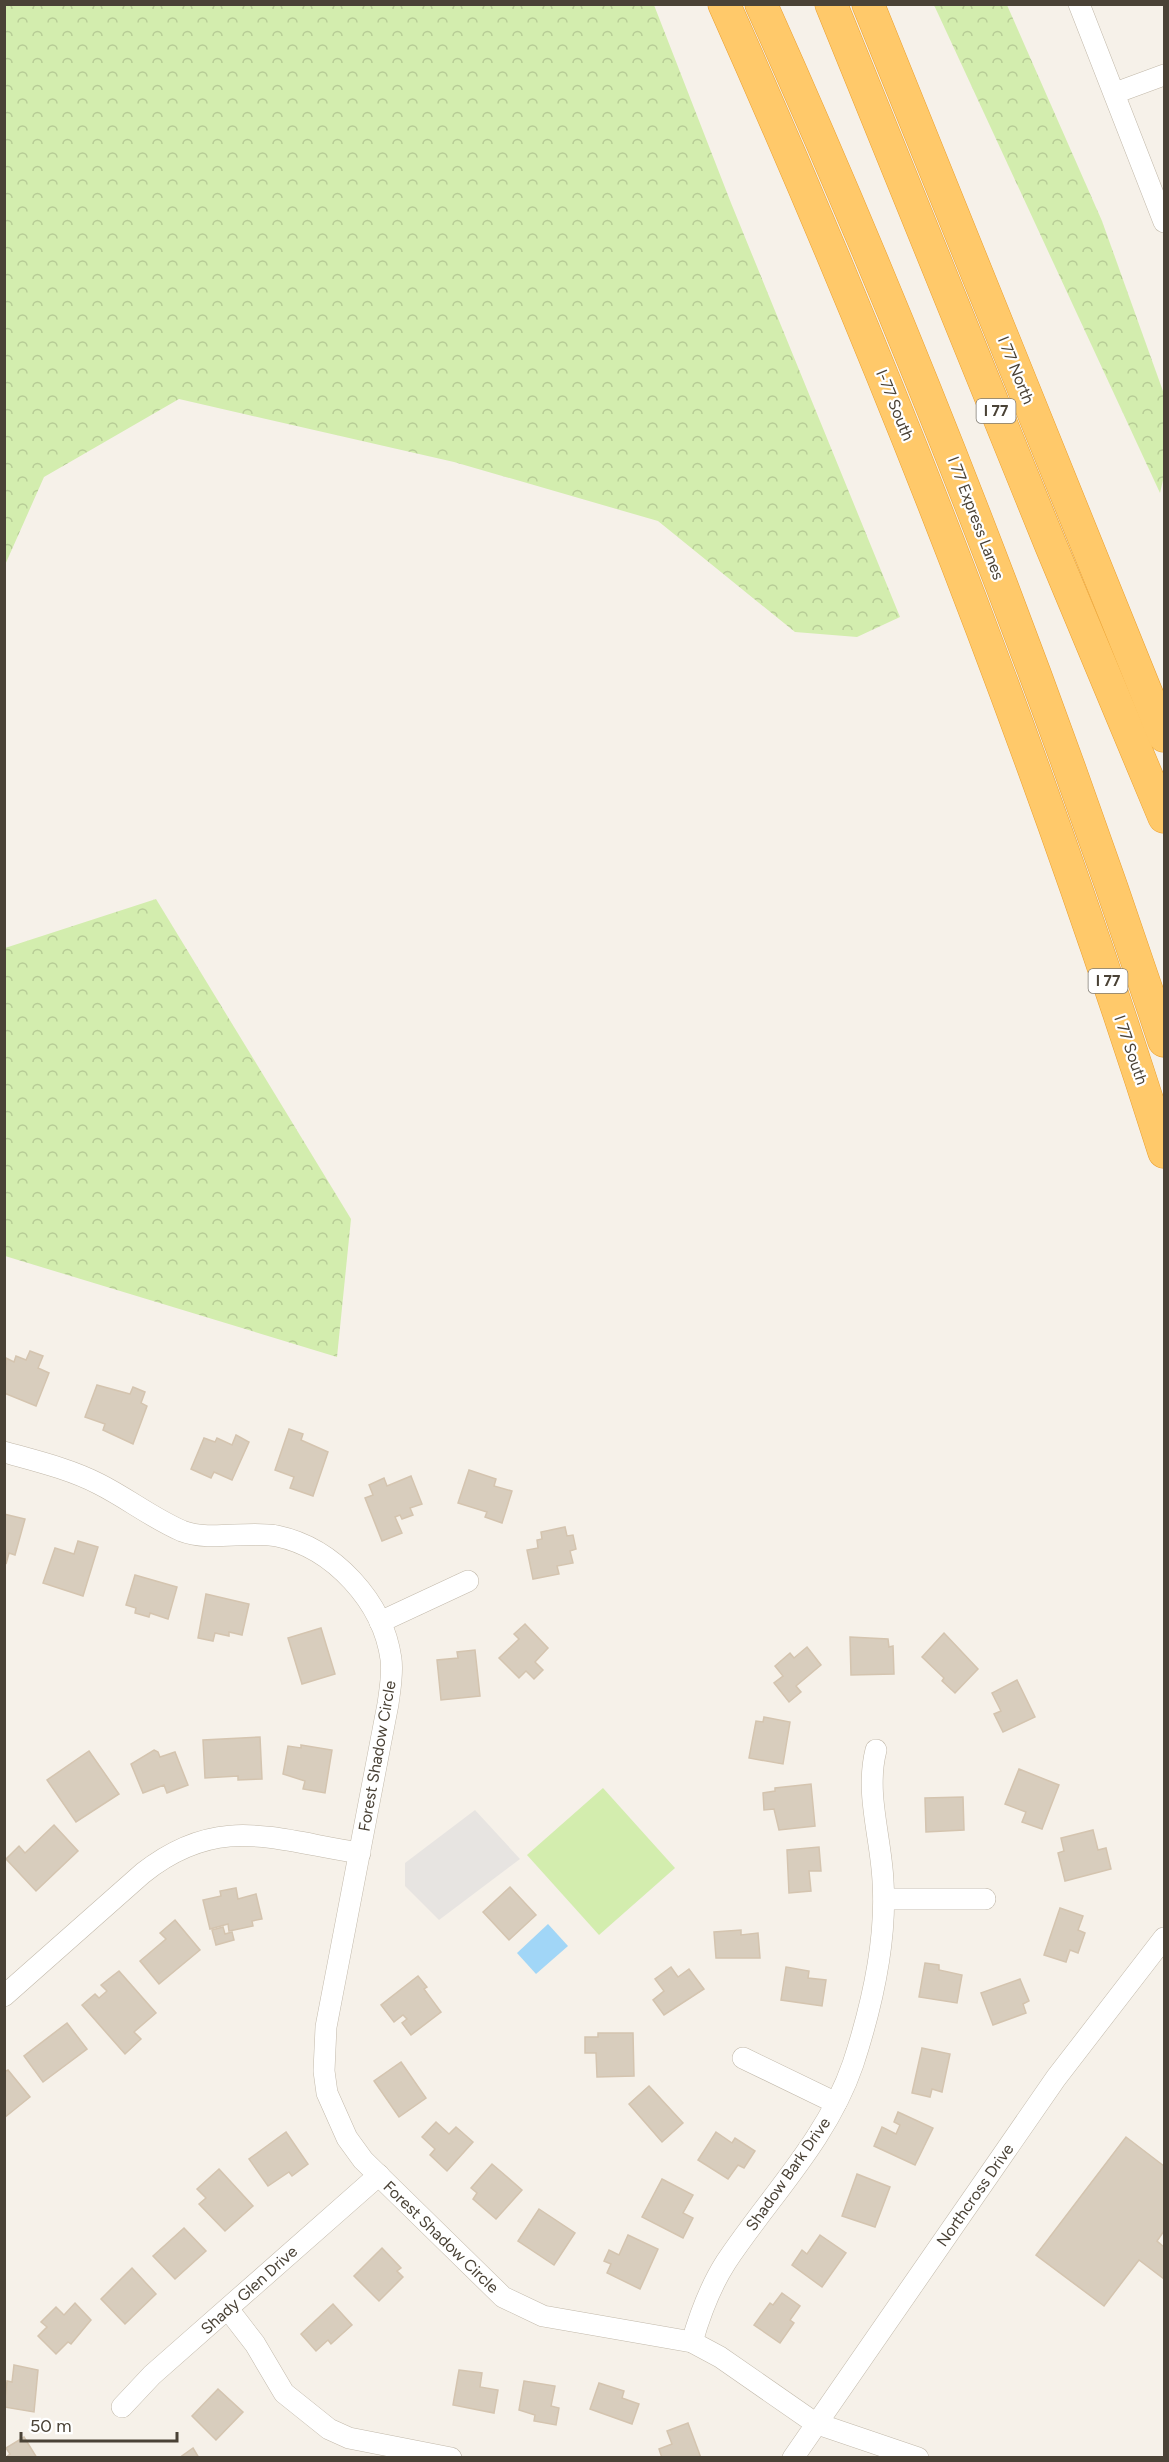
<svg xmlns="http://www.w3.org/2000/svg" width="1169" height="2462" viewBox="0 0 1169 2462" font-family="Figtree,sans-serif">
	<style>
		.forest { fill: url(#forest-crowns) }
		.pitch { fill: #d3edae }
		.parking { fill: #e7e4e1 }
		.water { fill: #a1d6f7 }
		.building { fill: #d8cdbd; stroke: #d4c4af; stroke-width: 1.5 }
		.lines { fill: none; stroke-linecap: round; stroke-linejoin: round }
		.minor-casing { stroke: #c2b9aa; stroke-width: 22 }
		.highway-casing { stroke: #ea9f2e; stroke-width: 33 }
		.minor { stroke: #fff; stroke-width: 21 }
		.highway { stroke: #ffc96a; stroke-width: 32 }
		.labels { text-anchor: middle; dominant-baseline: central; stroke-width: 4.5; stroke-linejoin: round; paint-order: stroke }
		.shield { fill: #fff; stroke: #807b72; stroke-width: 1.5 }
		.shield-label { font-size: 15px; font-weight: bold; fill: #4a4236 }
		.street-label { font-size: 16px; fill: #4a4236; stroke: #fff }
	</style>
	<defs>
		<pattern id="forest-crowns" width="20" height="18" patternUnits="userSpaceOnUse" patternTransform="scale(1.5)"><rect width="20" height="18" fill="#d3edae"/><path d="M2 6a3 3 0 1 1 6 0M12 15a3 3 0 1 1 6 0" fill="none" stroke="#b7cc96"/></pattern>
	</defs>
	<rect width="100%" height="100%" fill="#f6f1e9"/>
	<g class="forest">
		<polygon points="5,4 654,5 731,203 900,617 857,637 795,632 658,521 454,462 179,399 44,477 5,565"/>
		<polygon points="934,5 1007,5 1102,221 1164,394 1164,476 1160,493"/>
		<polygon points="156,899 351,1219 337,1357 5,1256 5,948"/>
	</g>
	<polygon class="pitch" points="603,1788 675,1868 599,1935 527,1855"/>
	<polygon class="parking" points="475,1810 520,1859 439,1920 405,1886 405,1863"/>
	<polygon class="water" points="548,1924 568,1946 536,1974 517,1953"/>
	<g class="building">
		<polygon points="30,1351 43,1356 38,1368 49,1373 36,1406 4,1393 6,1358 14,1362 16,1356 26,1360"/>
		<polygon points="97,1385 130,1394 133,1387 145,1392 141,1403 147,1406 133,1444 103,1430 105,1424 85,1417"/>
		<polygon points="289,1429 303,1434 301,1440 328,1452 313,1496 290,1488 294,1477 275,1470"/>
		<polygon points="236,1435 249,1442 232,1480 214,1472 211,1478 191,1469 204,1438 215,1442 217,1438 232,1445"/>
		<polygon points="469,1470 496,1479 494,1486 512,1491 502,1523 485,1517 487,1512 458,1503"/>
		<polygon points="411,1476 422,1504 410,1508 413,1515 402,1519 400,1515 395,1517 402,1533 382,1541 365,1498 373,1495 369,1485 384,1478 387,1486"/>
		<polygon points="4,1514 25,1519 15,1555 9,1553 6,1564"/>
		<polygon points="565,1527 567,1536 573,1535 576,1549 570,1551 573,1563 557,1566 559,1574 533,1579 527,1550 538,1548 537,1540 542,1539 541,1532"/>
		<polygon points="78,1541 98,1547 83,1596 43,1583 55,1548 74,1554"/>
		<polygon points="135,1575 177,1587 168,1619 150,1613 149,1617 135,1613 136,1608 126,1605"/>
		<polygon points="206,1594 249,1604 242,1635 229,1632 229,1636 215,1633 213,1641 198,1638"/>
		<polygon points="525,1624 548,1648 535,1662 543,1670 534,1679 526,1671 519,1678 499,1658 519,1639 514,1634"/>
		<polygon points="321,1628 335,1674 302,1684 288,1638"/>
		<polygon points="944,1633 978,1669 955,1693 942,1681 944,1678 922,1657"/>
		<polygon points="850,1637 888,1639 889,1647 893,1646 894,1674 851,1675"/>
		<polygon points="807,1647 821,1665 796,1686 801,1692 789,1702 774,1683 783,1676 775,1666 790,1653 794,1658"/>
		<polygon points="475,1650 480,1696 441,1700 437,1660 458,1658 457,1652"/>
		<polygon points="1017,1680 1035,1717 1003,1732 994,1714 1001,1711 992,1693"/>
		<polygon points="764,1717 790,1722 783,1764 749,1758 756,1721 763,1722"/>
		<polygon points="260,1737 262,1779 238,1780 238,1776 205,1778 203,1740"/>
		<polygon points="301,1745 332,1750 325,1793 303,1789 305,1781 283,1774 288,1746 301,1748"/>
		<polygon points="154,1750 158,1752 160,1757 175,1752 188,1785 167,1793 164,1785 143,1793 131,1764"/>
		<polygon points="89,1751 119,1794 76,1822 47,1780"/>
		<polygon points="1019,1769 1059,1785 1042,1829 1022,1822 1026,1812 1005,1804"/>
		<polygon points="811,1784 815,1826 779,1830 774,1809 764,1810 763,1793 775,1791 775,1788"/>
		<polygon points="963,1797 964,1830 926,1832 925,1798"/>
		<polygon points="54,1825 78,1851 36,1891 6,1859 19,1846 25,1853"/>
		<polygon points="1093,1830 1098,1850 1106,1848 1111,1869 1065,1881 1058,1853 1064,1851 1061,1838"/>
		<polygon points="819,1847 821,1871 809,1871 811,1891 789,1893 787,1850"/>
		<polygon points="510,1887 536,1915 509,1940 483,1912"/>
		<polygon points="236,1888 238,1899 256,1894 262,1919 252,1921 253,1926 229,1931 228,1924 210,1929 203,1900 221,1896 220,1891"/>
		<polygon points="1060,1908 1083,1916 1078,1930 1085,1933 1078,1953 1070,1950 1066,1962 1044,1955"/>
		<polygon points="175,1920 200,1950 159,1984 140,1961 166,1939 160,1933"/>
		<polygon points="223,1927 225,1934 232,1932 234,1940 216,1945 212,1930"/>
		<polygon points="741,1930 741,1935 758,1933 760,1958 716,1958 714,1932"/>
		<polygon points="925,1963 939,1965 939,1970 962,1975 957,2003 919,1997"/>
		<polygon points="671,1967 678,1977 689,1969 704,1989 664,2015 653,2000 664,1991 655,1979"/>
		<polygon points="786,1967 809,1971 808,1978 826,1980 822,2006 781,2000"/>
		<polygon points="119,1971 156,2013 134,2032 141,2039 125,2054 82,2005 95,1994 99,1998 107,1991 101,1985"/>
		<polygon points="418,1976 427,1987 424,1989 441,2012 411,2035 402,2023 407,2019 403,2015 394,2022 381,2005"/>
		<polygon points="1020,1979 1029,2001 1023,2004 1026,2013 993,2025 981,1993"/>
		<polygon points="67,2023 87,2049 43,2082 24,2056"/>
		<polygon points="598,2033 633,2033 634,2076 597,2077 596,2053 585,2053 585,2037 598,2037"/>
		<polygon points="922,2048 950,2054 942,2092 932,2089 930,2097 912,2093"/>
		<polygon points="401,2062 426,2098 399,2117 374,2081"/>
		<polygon points="8,2070 30,2097 4,2118 4,2072"/>
		<polygon points="649,2086 683,2123 662,2142 629,2104"/>
		<polygon points="898,2112 933,2128 915,2165 874,2146 882,2127 896,2134 900,2125 894,2122"/>
		<polygon points="436,2122 449,2134 456,2127 473,2142 447,2171 430,2155 435,2149 422,2137"/>
		<polygon points="286,2132 308,2164 292,2176 289,2172 268,2186 249,2159"/>
		<polygon points="716,2132 732,2143 735,2138 755,2151 744,2168 738,2165 728,2179 698,2160"/>
		<polygon points="1126,2137 1164,2166 1164,2231 1157,2241 1164,2247 1164,2279 1139,2260 1104,2306 1036,2255"/>
		<polygon points="492,2164 522,2190 496,2219 473,2199 477,2193 471,2188"/>
		<polygon points="219,2169 253,2206 225,2231 199,2204 206,2198 197,2189"/>
		<polygon points="857,2174 890,2187 875,2227 842,2216"/>
		<polygon points="662,2179 693,2195 683,2213 693,2218 683,2238 642,2217"/>
		<polygon points="539,2209 575,2233 554,2265 518,2241"/>
		<polygon points="184,2228 206,2251 175,2279 153,2256"/>
		<polygon points="628,2235 658,2249 640,2289 607,2273 611,2264 604,2261 609,2250 619,2255"/>
		<polygon points="820,2235 846,2253 822,2287 792,2265 802,2250 807,2254"/>
		<polygon points="382,2248 401,2268 397,2271 403,2277 379,2301 354,2276"/>
		<polygon points="132,2268 156,2294 125,2324 101,2299"/>
		<polygon points="782,2293 800,2306 790,2320 794,2323 780,2343 754,2325 770,2303 773,2305"/>
		<polygon points="75,2303 91,2320 71,2344 68,2342 56,2354 38,2336 47,2327 41,2322 56,2307 64,2315"/>
		<polygon points="333,2304 352,2325 331,2344 328,2340 316,2351 301,2334"/>
		<polygon points="14,2365 38,2370 34,2412 4,2407 7,2381 12,2382"/>
		<polygon points="459,2370 482,2373 480,2387 498,2390 494,2413 453,2405"/>
		<polygon points="524,2381 555,2386 551,2406 559,2408 556,2425 534,2421 535,2415 519,2410"/>
		<polygon points="599,2383 624,2391 622,2398 639,2404 632,2424 590,2409"/>
		<polygon points="218,2389 243,2412 216,2440 192,2416"/>
		<polygon points="688,2423 701,2458 662,2458 659,2449 672,2444 667,2431"/>
		<polygon points="24,2437 37,2458 5,2458 10,2454 6,2448"/>
		<polygon points="193,2448 199,2458 179,2458"/>
	</g>
	<g class="lines">
		<defs>
			<g id="minor">
				<polyline points="1079,4 1164,222"/>
				<polyline points="1115,93 1164,75"/>
				<path d="M4,1452C36,1461 70,1469 99,1484C127,1498 152,1518 182,1531C210,1542 247,1530 277,1536C334,1548 383,1602 391,1659C393,1674 390,1689 388,1704L326,2027L324,2071L327,2093L347,2138L363,2160L503,2297L543,2316L692,2342L720,2357L815,2423L918,2458"/>
				<polyline points="380,1622 468,1581"/>
				<polyline points="884,1899 985,1899"/>
				<path d="M4,1996L143,1873C219,1813 274,1840 360,1853"/>
				<polyline points="743,2058 836,2103"/>
				<polyline points="228,2309 255,2344 284,2393 329,2429 349,2438 451,2458"/>
				<path d="M692,2342C700,2314 710,2287 726,2262C769,2197 827,2140 853,2064C872,2006 887,1942 883,1881C881,1837 865,1793 876,1750"/>
				<polyline points="122,2407 152,2375 379,2175"/>
				<polyline points="793,2458 1056,2078 1164,1938"/>
			</g>
			<g id="highway">
				<path d="M724,4C891,379 1040,761 1164,1152"/>
				<path d="M761,4C913,343 1047,689 1164,1041"/>
				<polyline points="831,4 1051,546 1164,817"/>
				<polyline points="868,4 1164,736"/>
			</g>
		</defs>
		<use href="#minor" class="minor-casing"/>
		<use href="#highway" class="highway-casing"/>
		<use href="#minor" class="minor"/>
		<use href="#highway" class="highway"/>
	</g>
	<g class="labels">
		<g class="shield">
			<rect x="976.5" y="399" width="39" height="24" rx="4.5"/>
			<rect x="1088.5" y="969" width="39" height="24" rx="4.5"/>
		</g>
		<g class="shield-label">
			<text x="996" y="411">I 77</text>
			<text x="1108" y="981">I 77</text>
		</g>
		<g class="street-label">
			<text transform="translate(1016 370) rotate(68)">I 77 North</text>
			<text transform="translate(895 405) rotate(68)">I-77 South</text>
			<text transform="translate(976 518) rotate(69)">I 77 Express Lanes</text>
			<text transform="translate(1131 1050) rotate(71)">I 77 South</text>
			<text transform="translate(377 1756) rotate(-80)">Forest Shadow Circle</text>
			<text transform="translate(788 2174) rotate(-55)">Shadow Bark Drive</text>
			<text transform="translate(975 2195) rotate(-55)">Northcross Drive</text>
			<text transform="translate(441 2237) rotate(44)">Forest Shadow Circle</text>
			<text transform="translate(249 2290) rotate(-42)">Shady Glen Drive</text>
		</g>
	</g>
	<rect width="1169" height="2462" fill="none" stroke="#4a4236" stroke-width="12"/>
	<path d="M21 2432v9h156v-9" fill="none" stroke="#4a4236" stroke-width="3"/>
	<text x="30" y="2432" font-size="18" fill="#4a4236" stroke="#ffffff" stroke-width="4.5" paint-order="stroke">50 m</text>
</svg>
